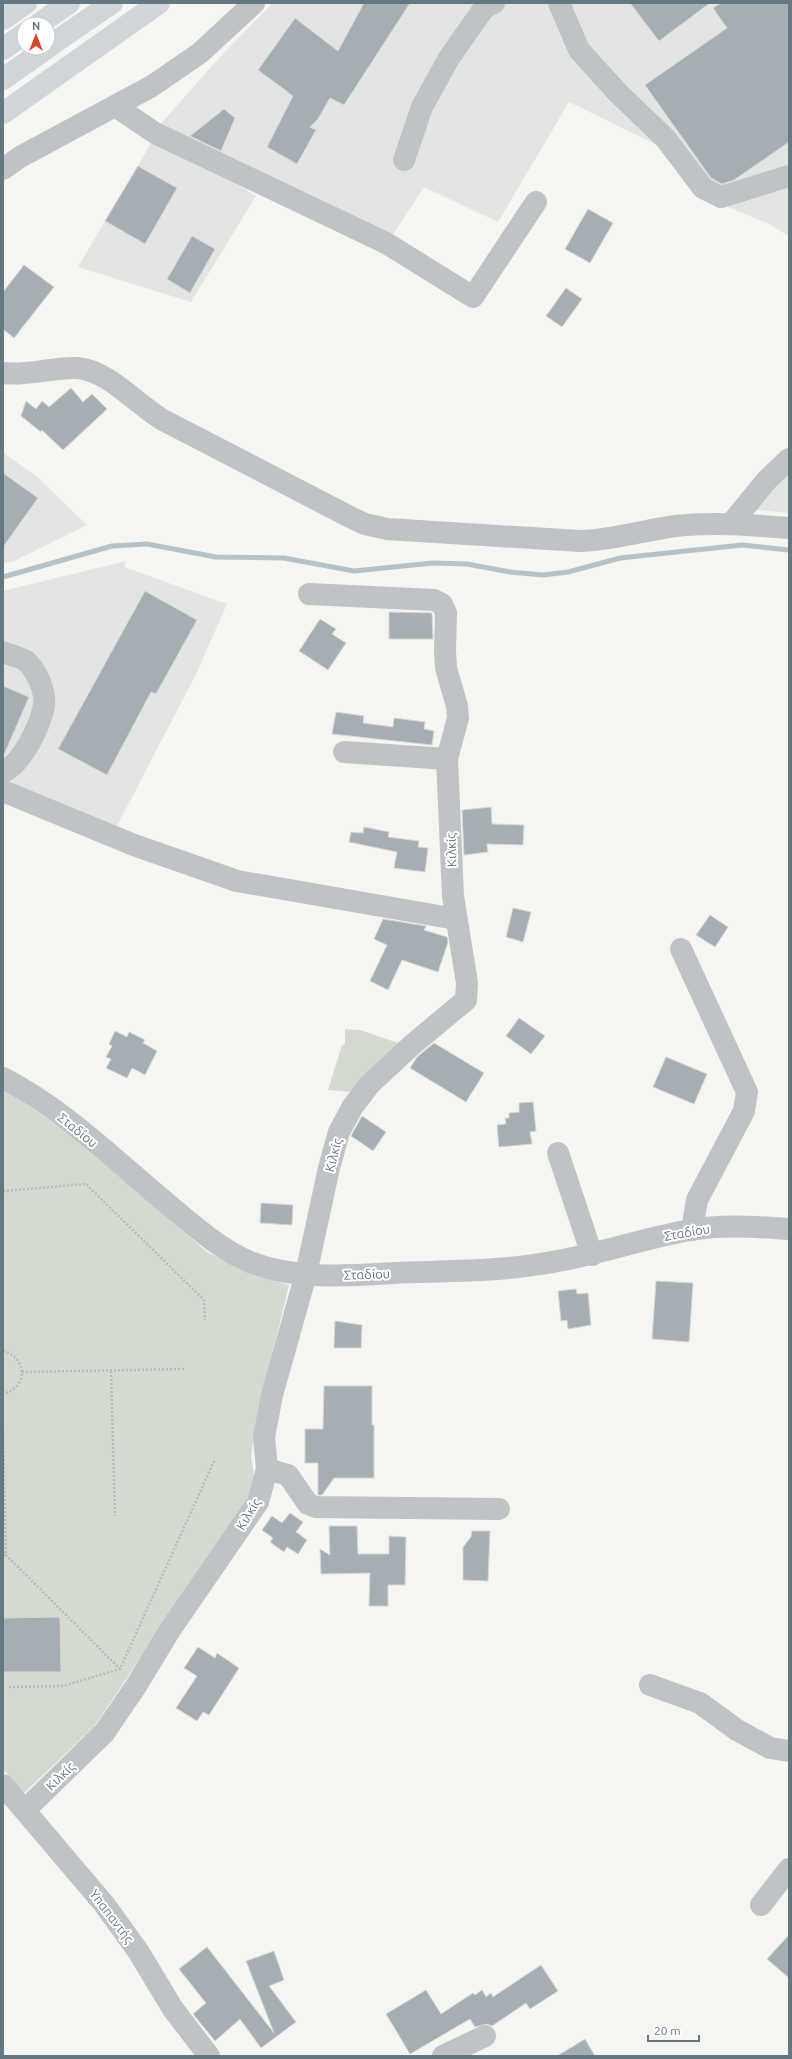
<svg xmlns="http://www.w3.org/2000/svg" width="792" height="2059" viewBox="0 0 792 2059" font-family="Ubuntu,sans-serif">
	<style>
		.built { fill: #e3e5e3 }
		.green { fill: #d5dad1 }
		.lines { fill: none; stroke-linecap: round; stroke-linejoin: round }
		.stream { stroke: #b5c3c6; stroke-width: 5 }
		.building { fill: #a5afb3; stroke: #d7d6d5 }
		.path { stroke: #b7babc; stroke-width: 2.5; stroke-dasharray: 2 2; stroke-linecap: butt }
		.minor { stroke: #bfc3c6; stroke-width: 22 }
		.highway { stroke: #d1d6da; stroke-width: 22 }
		.labels { text-anchor: middle; dominant-baseline: central; stroke-width: 4; stroke-linejoin: round; paint-order: stroke }
		.street-label { font-size: 13px; fill: #657882; stroke: #fff }
	</style>
	<rect width="100%" height="100%" fill="#f5f5f2"/>
	<g class="built">
		<polygon points="273,3 789,3 789,236 769,224 695,193 659,146 569,102 498,222 424,187 390,239 158,127 219,58"/>
		<polygon points="153,140 206,165 256,196 191,302 78,267"/>
		<polygon points="3,453 36,476 87,525 14,561 3,564"/>
		<polygon points="789,466 789,513 749,509"/>
		<polygon points="126,561 124,567 227,604 196,674 117,826 3,780 3,591"/>
	</g>
	<g class="green">
		<polygon points="345,1029 360,1030 404,1045 354,1092 328,1090 342,1045 345,1044"/>
		<polygon points="3,1088 75,1138 207,1252 254,1275 289,1285 255,1427 251,1457 256,1485 94,1727 24,1793 3,1769"/>
	</g>
	<g class="lines">
		<polyline class="stream" points="3,577 112,546 147,544 216,557 284,558 354,571 433,563 467,564 510,572 543,575 568,572 620,558 742,545 789,550"/>
	</g>
	<g class="building">
		<polygon points="364,3 410,3 344,105 330,98 318,119 310,127 316,130 297,164 267,147 293,96 258,70 295,18 338,51"/>
		<polygon points="630,3 710,3 659,41"/>
		<polygon points="721,3 789,3 789,142 734,180 722,184 711,178 645,85 727,28 713,8"/>
		<polygon points="224,109 235,118 221,151 190,136"/>
		<polygon points="138,166 177,188 145,244 105,221"/>
		<polygon points="588,209 613,223 590,263 565,249"/>
		<polygon points="192,236 215,249 190,293 167,279"/>
		<polygon points="24,265 54,287 14,338 3,329 3,292"/>
		<polygon points="566,288 582,299 562,327 546,316"/>
		<polygon points="71,388 83,402 92,394 107,409 63,450 42,430 41,432 21,416 26,401 36,409 42,401 49,407"/>
		<polygon points="3,473 38,498 3,547"/>
		<polygon points="145,591 197,620 156,694 151,692 107,775 58,749"/>
		<polygon points="389,612 432,613 433,639 389,639"/>
		<polygon points="320,619 336,629 332,634 346,643 328,670 299,651"/>
		<polygon points="3,686 29,697 3,757"/>
		<polygon points="336,712 364,716 363,723 393,727 394,718 425,722 424,729 434,731 432,745 332,734"/>
		<polygon points="491,807 492,824 524,825 523,845 487,844 488,852 464,855 462,810"/>
		<polygon points="364,827 389,832 388,837 419,841 418,847 428,848 425,872 394,868 397,852 349,842 351,832 363,833"/>
		<polygon points="513,908 531,912 523,942 506,937"/>
		<polygon points="710,915 728,927 715,947 696,935"/>
		<polygon points="383,919 426,926 424,930 447,937 448,942 438,972 402,960 388,990 370,981 387,945 374,939"/>
		<polygon points="519,1018 545,1036 531,1054 506,1036"/>
		<polygon points="115,1031 127,1037 129,1032 145,1040 143,1043 157,1051 145,1075 132,1068 127,1078 106,1068 111,1059 106,1057 112,1046 109,1044"/>
		<polygon points="434,1043 484,1073 466,1102 410,1068 417,1057"/>
		<polygon points="666,1057 707,1074 694,1104 653,1087"/>
		<polygon points="533,1102 536,1131 530,1132 532,1144 499,1147 497,1125 506,1124 505,1118 509,1118 509,1113 519,1112 519,1103"/>
		<polygon points="362,1116 386,1132 373,1151 351,1136"/>
		<polygon points="261,1203 293,1205 292,1225 260,1223"/>
		<polygon points="656,1281 693,1283 689,1342 652,1339"/>
		<polygon points="576,1289 577,1294 588,1293 591,1325 568,1329 567,1320 561,1321 558,1291"/>
		<polygon points="335,1321 362,1325 361,1348 334,1348"/>
		<polygon points="324,1386 372,1386 372,1425 374,1425 374,1478 334,1478 322,1495 318,1495 318,1463 305,1463 305,1429 323,1429"/>
		<polygon points="290,1513 303,1522 296,1532 307,1540 298,1554 287,1547 284,1552 270,1542 273,1538 262,1530 272,1516 282,1523"/>
		<polygon points="329,1526 357,1526 358,1554 389,1554 389,1536 406,1537 405,1585 388,1585 388,1606 369,1606 370,1573 321,1574 320,1549 330,1555"/>
		<polygon points="472,1531 490,1531 488,1581 463,1580 463,1547 471,1537"/>
		<polygon points="60,1617 61,1672 3,1672 3,1618"/>
		<polygon points="198,1647 215,1658 217,1653 239,1668 209,1715 203,1712 197,1721 176,1708 197,1676 184,1668"/>
		<polygon points="789,1935 789,1978 767,1959"/>
		<polygon points="207,1947 274,2033 246,1961 274,1951 284,1980 269,1986 296,2022 261,2048 240,2019 215,2041 193,2014 206,2003 179,1969"/>
		<polygon points="541,1965 558,1991 530,2009 526,2003 492,2026 486,2024 475,2027 470,2019 410,2054 386,2014 426,1990 441,2014 473,1993 475,1995 482,1990 486,1997 491,1993 493,1997"/>
		<polygon points="585,2039 595,2056 557,2056"/>
	</g>
	<g class="lines">
		<g class="path">
			<polyline points="3,1191 86,1184 204,1300 205,1320"/>
			<path d="M3,1351C28,1358 28,1387 3,1394"/>
			<polyline points="111,1371 115,1516"/>
			<polyline points="22,1372 186,1369"/>
			<polyline points="3,1431 6,1555 3,1558"/>
			<polyline points="3,1552 121,1670"/>
			<polyline points="9,1687 63,1686 120,1669 215,1459"/>
		</g>
		<g class="minor">
			<polyline points="559,3 579,50 618,93 666,139 703,188 721,197 789,176"/>
			<polyline points="115,106 155,133 386,243 473,297 536,202"/>
			<polyline points="404,160 422,107 449,58 484,8 494,3"/>
			<polyline points="3,169 20,157 152,86 200,53 254,3"/>
			<path d="M3,373C28,376 52,367 77,368C108,370 137,405 163,420L352,518L365,524L387,529L580,541C613,540 644,530 676,526C714,522 752,525 789,528"/>
			<polyline points="731,524 766,481 789,459"/>
			<path d="M3,652C10,655 20,657 26,661C37,671 46,691 44,706C40,726 22,764 3,772"/>
			<polyline points="344,752 447,759"/>
			<polyline points="3,791 134,845 237,881 456,919"/>
			<polyline points="681,949 747,1092 744,1111 697,1200 692,1230"/>
			<path d="M3,1078C64,1109 117,1162 170,1206C195,1227 220,1249 250,1262C296,1280 347,1276 394,1273C443,1271 492,1272 540,1264C591,1257 640,1239 690,1230C723,1224 757,1227 789,1229"/>
			<polyline points="558,1153 592,1255"/>
			<polyline points="267,1469 288,1475 308,1504 316,1507 499,1509"/>
			<polyline points="650,1685 700,1703 737,1730 770,1748 789,1751"/>
			<polyline points="3,1785 104,1904 138,1951 173,2009 209,2056"/>
			<polyline points="25,1810 104,1733 136,1686 170,1630 258,1502 267,1469 264,1437 272,1395 306,1274 329,1168 339,1132 353,1106 370,1084 412,1045 466,1000 467,983 453,896 447,759 458,718 457,706 446,668 445,651 446,613 442,604 434,600 309,594"/>
			<polyline points="761,1905 789,1869"/>
			<polyline points="443,2056 485,2036"/>
		</g>
		<g class="highway">
			<polyline points="3,19 26,3"/>
			<polyline points="39,24 69,3"/>
			<polyline points="48,47 112,3"/>
			<polyline points="3,49 24,34"/>
			<polyline points="3,79 47,48"/>
			<polyline points="3,113 159,3"/>
		</g>
	</g>
	<g class="labels">
		<g class="street-label">
			<text transform="translate(451 850) rotate(-92)">Κιλκίς</text>
			<text transform="translate(78 1130) rotate(39)">Σταδίου</text>
			<text transform="translate(333 1155) rotate(-75)">Κιλκίς</text>
			<text transform="translate(687 1232) rotate(-10)">Σταδίου</text>
			<text transform="translate(367 1274) rotate(-2)">Σταδίου</text>
			<text transform="translate(248 1514) rotate(-59)">Κιλκίς</text>
			<text transform="translate(60 1776) rotate(-44)">Κιλκίς</text>
			<text transform="translate(112 1916) rotate(53)">Υπαπαντής</text>
		</g>
	</g>
	<rect width="792" height="2059" fill="none" stroke="#657882" stroke-width="8"/>
	<g transform="translate(36 36)"><circle r="19" fill="#ffffff" stroke="#c1c9cd"/>
	<path d="M0-3L7 15L0 10L-7 15Z" fill="#dc432b"/>
	<text y="-6" font-size="11" font-weight="bold" text-anchor="middle" fill="#657882">N</text>
	</g>
	<path d="M648 2035v6h51v-6" fill="none" stroke="#657882" stroke-width="2"/>
	<text x="654" y="2035" font-size="12" fill="#657882" stroke="#ffffff" stroke-width="3" paint-order="stroke">20 m</text>
</svg>
